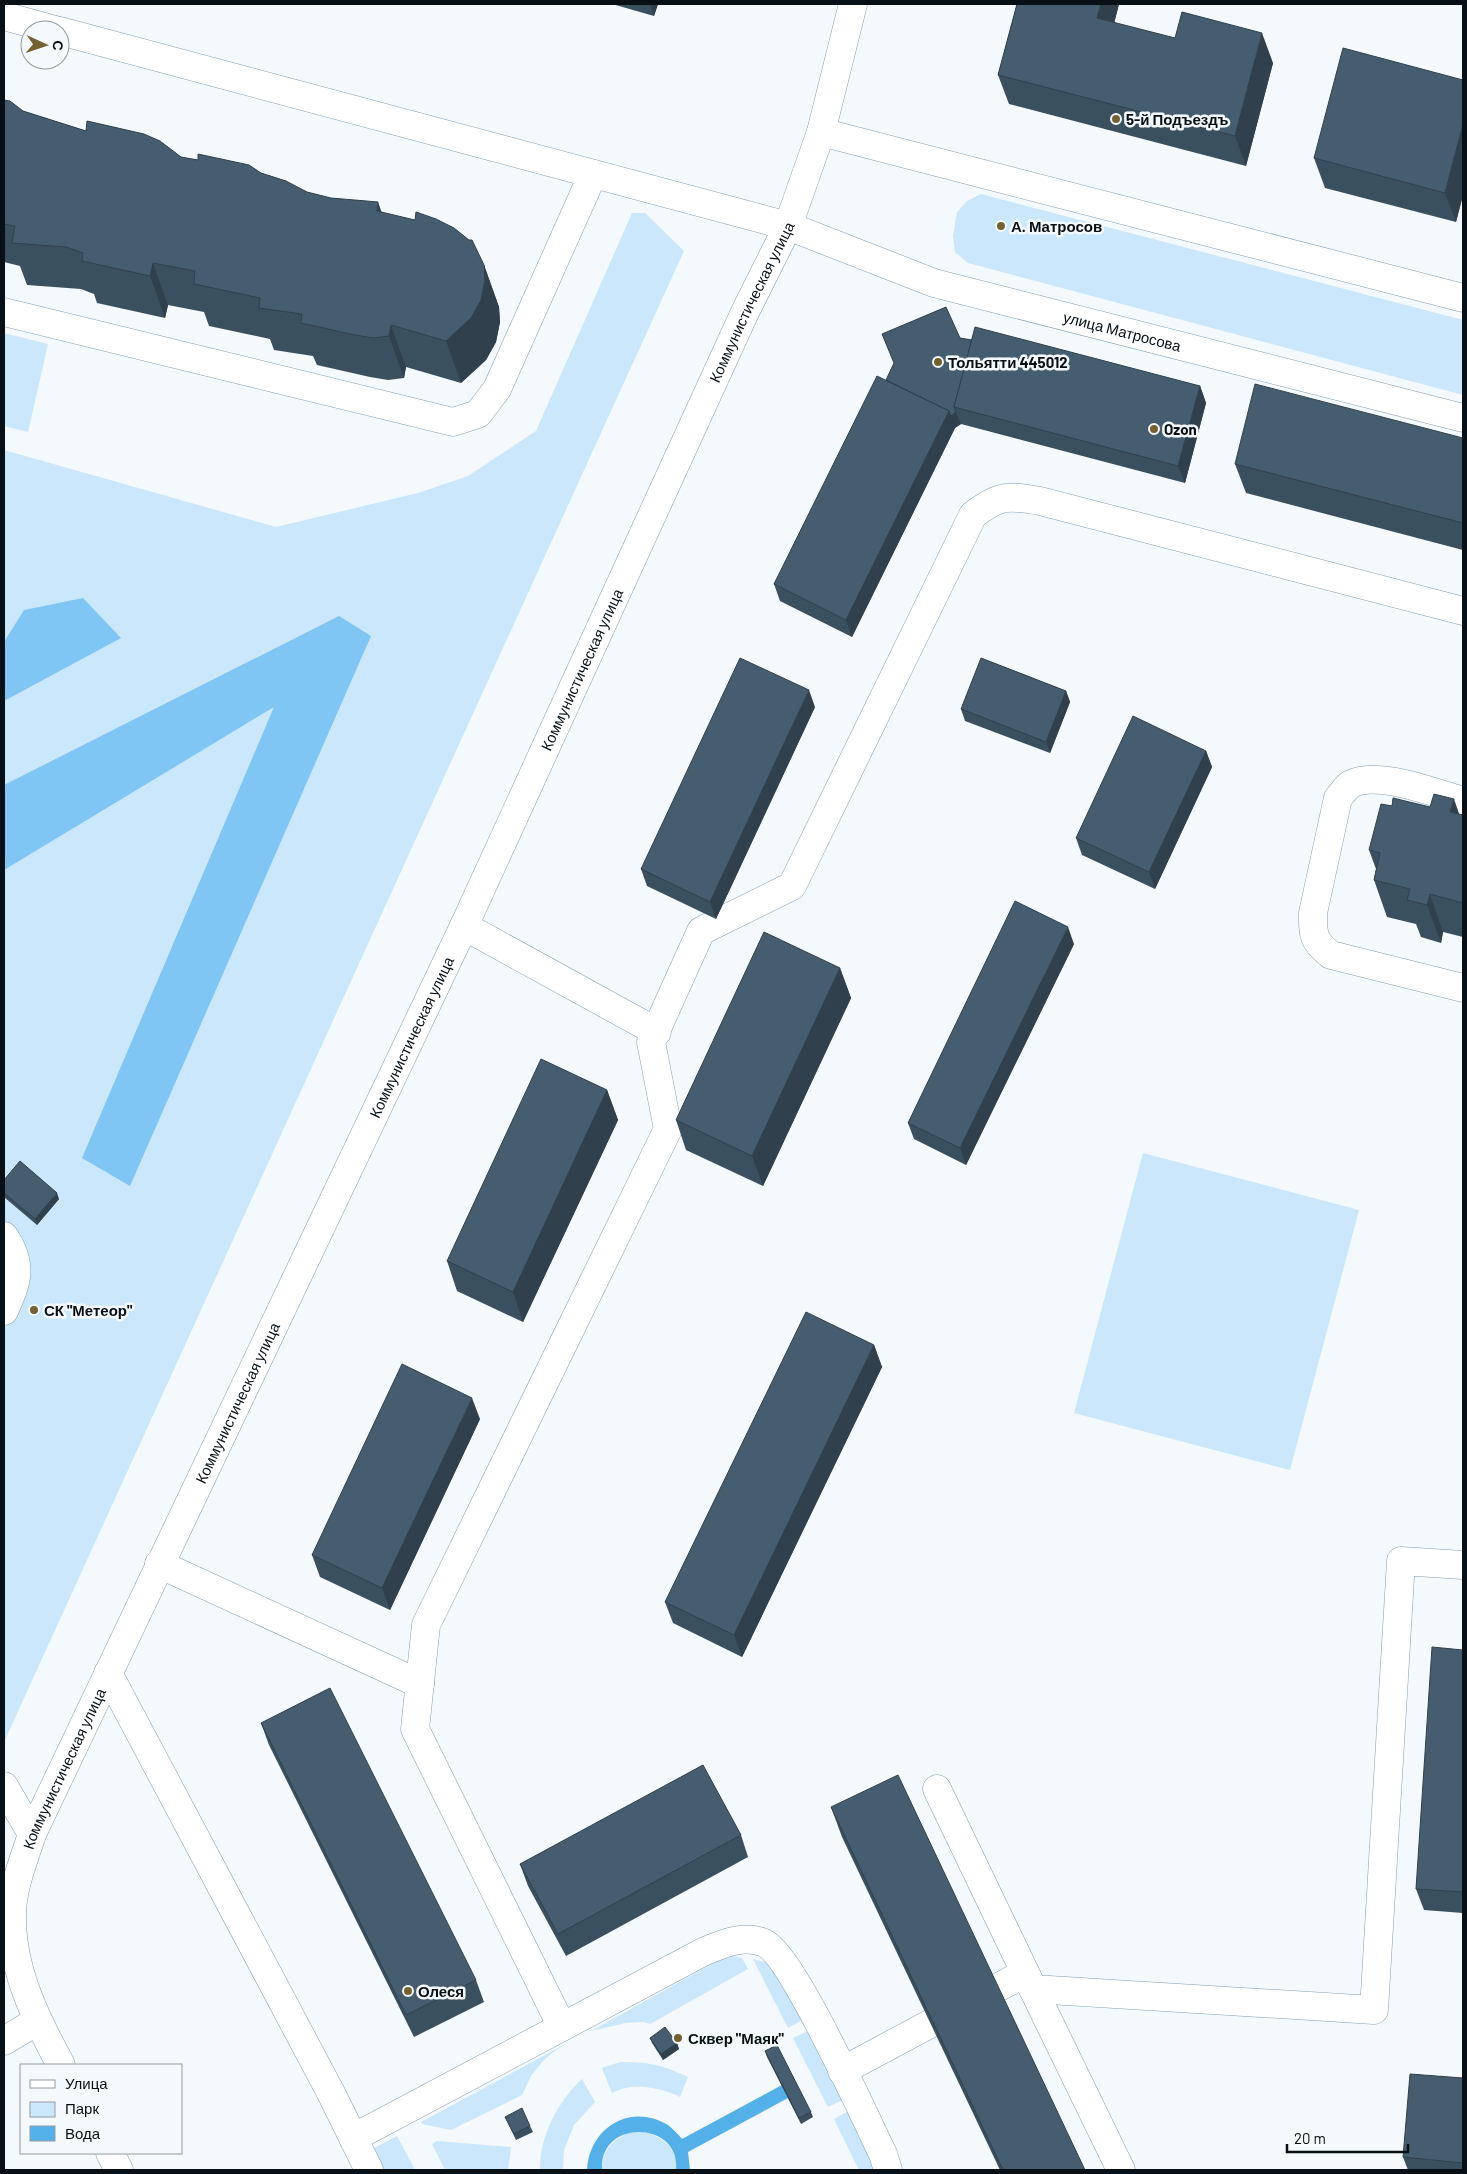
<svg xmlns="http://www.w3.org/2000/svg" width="1467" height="2174" viewBox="0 0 1467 2174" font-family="Barlow,sans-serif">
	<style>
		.green { fill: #cae7fb }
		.forest { fill: #80c6f5 }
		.water { fill: #53b0e9 }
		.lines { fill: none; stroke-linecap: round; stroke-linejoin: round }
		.minor-casing { stroke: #859fb2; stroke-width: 29 }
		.major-casing { stroke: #859fb2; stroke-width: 29 }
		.minor { stroke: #fff; stroke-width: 28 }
		.major { stroke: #fff; stroke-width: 28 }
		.wall { fill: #3b505f }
		.shaded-wall { fill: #30414d }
		.building { fill: #455d6e; stroke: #30414d }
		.poi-dot { fill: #74612f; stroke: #f3f9fd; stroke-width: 2 }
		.labels { text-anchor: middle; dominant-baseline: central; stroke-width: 5; stroke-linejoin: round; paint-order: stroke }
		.poi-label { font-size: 15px; font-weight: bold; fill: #061016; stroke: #f3f9fd; text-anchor: start }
		.street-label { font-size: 15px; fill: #061016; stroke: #f3f9fd }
	</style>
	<rect width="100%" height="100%" fill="#f3f9fd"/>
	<g class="green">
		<polygon points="981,194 1463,320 1463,395 968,263 955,252 953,236 957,212 967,201"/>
		<polygon points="632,213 645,213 684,251 4,1742 4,450 276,527 418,493 468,476 536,431"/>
		<polygon points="4,333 48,344 28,432 4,426"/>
		<polygon points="1143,1153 1359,1210 1290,1470 1074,1413"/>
		<polygon points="734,1956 742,1958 748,1969 650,2024 644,2022 626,2023 591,2031 719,1960"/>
		<polygon points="753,1959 765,1962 778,1977 804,2019 788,2028"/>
		<polygon points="810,2030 845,2099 828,2107 793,2038"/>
		<polygon points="569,2042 552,2053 542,2062 531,2076 522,2095 451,2130 422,2124 421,2122"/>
		<path d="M620,2062C650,2062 662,2065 688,2077L680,2097C659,2087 633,2082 612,2093L602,2068Z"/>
		<path d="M582,2079L595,2102L574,2125L564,2150L563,2170H540C540,2135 557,2103 582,2079Z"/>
		<polygon points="850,2110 879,2170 859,2170 834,2119"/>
		<path d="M634,2131C656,2132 679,2145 676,2170H602C601,2149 616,2137 634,2131Z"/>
		<polygon points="397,2136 415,2170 383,2170 372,2149"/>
		<polygon points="437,2141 511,2147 508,2170 445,2170 432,2144"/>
	</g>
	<g class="forest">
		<polygon points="83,598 121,638 4,701 4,642 24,610"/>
		<polygon points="339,616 371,636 130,1186 82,1158 274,707 4,870 4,785"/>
	</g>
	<path class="water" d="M782,2085L788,2098L688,2152L690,2170H676C681,2121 599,2118 602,2170H587C589,2128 630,2102 668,2125C673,2129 678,2134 682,2139Z"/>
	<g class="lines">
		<defs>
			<g id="minor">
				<polyline points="4,16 55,30"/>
				<polyline points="60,31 788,226"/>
				<polyline points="4,312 453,422 478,414 497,389 593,174"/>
				<path d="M1463,801C1435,793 1377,770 1351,784C1346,787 1342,794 1338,798L1313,913C1313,936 1313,941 1331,955L1463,988"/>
				<polyline points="464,926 657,1032"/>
				<path d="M4,1236C24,1265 17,1282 4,1311"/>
				<polyline points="159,1564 420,1684"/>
				<polyline points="108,1673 331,2093 369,2170"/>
				<polyline points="4,1786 32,1834"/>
				<polyline points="937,1789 1033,1989 1374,2010 1401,1561 1463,1565"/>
				<polyline points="1033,1989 1121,2170"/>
				<path d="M562,2027L415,1729L426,1625L668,1129L651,1042L701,931L792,886L973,515C999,495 1008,495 1040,501L1463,611"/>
				<polyline points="4,2041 37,2021"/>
				<polyline points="842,2071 1025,1973"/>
				<path d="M353,2138L703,1952C722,1944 742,1935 762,1942C791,1951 866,2120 883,2154L888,2170"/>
			</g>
			<g id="major">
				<polyline points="821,132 1463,298"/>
				<path id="s1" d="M788,226L934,283L1463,418"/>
				<path id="s2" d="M61,2065C36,2019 11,1969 12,1915C12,1887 24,1860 32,1834L464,926L745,312L788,226L821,132L853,4"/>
				<polyline points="110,2153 119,2170"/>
			</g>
		</defs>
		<use href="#minor" class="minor-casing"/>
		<use href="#major" class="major-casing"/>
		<use href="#minor" class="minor"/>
		<use href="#major" class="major"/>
	</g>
	<g class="wall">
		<polygon points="612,4 658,4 654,16"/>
		<polygon points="1017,4 1119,4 1114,23 1273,63 1246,166 1009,104 998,75"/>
		<polygon points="1463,80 1463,195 1456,222 1325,188 1314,158"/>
		<polygon points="4,100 23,111 86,131 181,157 261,173 307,192 382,212 484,265 499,307 500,322 496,342 486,360 461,383 406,367 404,378 388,380 370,377 317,365 313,356 274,350 270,339 209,326 204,312 168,305 165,318 97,303 94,294 81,289 27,285 20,266 4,262"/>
		<polygon points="960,338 1200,386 1206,403 1185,483 961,424 955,428 852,637 780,601 774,584 886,380"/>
		<polygon points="1463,438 1463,550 1246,493 1235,464"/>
		<polygon points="1066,691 1070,702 1050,753 965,721 961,709"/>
		<polygon points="815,707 716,919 647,886 641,869"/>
		<polygon points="1206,751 1212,767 1155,889 1082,855 1076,838"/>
		<polygon points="1392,806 1463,815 1463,937 1443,932 1441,943 1421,937 1416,924 1387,917 1374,880 1376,869 1369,850"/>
		<polygon points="1074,944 966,1165 914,1139 908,1123"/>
		<polygon points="840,968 851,998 763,1186 686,1150 676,1120"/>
		<polygon points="607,1090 618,1120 523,1322 457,1291 447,1261"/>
		<polygon points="4,1180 59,1199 37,1225 4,1197"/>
		<polygon points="874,1345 882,1367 742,1657 673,1623 665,1602"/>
		<polygon points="480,1419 390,1610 320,1577 312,1555"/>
		<polygon points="1463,1650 1463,1913 1424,1910 1416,1889"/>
		<polygon points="261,1723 476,1980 484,2002 414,2037 269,1745"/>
		<polygon points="831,1807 1085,2170 1000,2170 842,1837"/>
		<polygon points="741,1835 748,1857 566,1956 528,1886 520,1864"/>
		<polygon points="650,2038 677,2043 679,2049 663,2060 652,2043"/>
		<polygon points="765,2051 811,2112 813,2117 801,2124 767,2057"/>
		<polygon points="1463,2078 1463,2170 1408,2170 1403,2157"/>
		<polygon points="505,2117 530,2126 533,2132 516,2140"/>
	</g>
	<g class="shaded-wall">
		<polygon points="650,4 658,4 654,16"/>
		<polygon points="1101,4 1119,4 1108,48 1097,18"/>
		<polygon points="1262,33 1273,63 1246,166 1235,136"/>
		<polygon points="1463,124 1463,195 1456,222 1445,193"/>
		<polygon points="378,202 393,244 377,211"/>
		<polygon points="153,263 168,305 165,318 150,276"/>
		<polygon points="484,265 499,307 500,322 496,342 486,360 461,383 446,341"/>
		<polygon points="391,325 406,367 404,378 389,336"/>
		<polygon points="1200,386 1206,403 1185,483 1178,466"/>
		<polygon points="949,411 956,412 961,424 955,428 852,637 846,620"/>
		<polygon points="809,690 815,707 716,919 710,902"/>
		<polygon points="1066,691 1070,702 1050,753 1046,742"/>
		<polygon points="1206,751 1212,767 1155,889 1149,872"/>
		<polygon points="1454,799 1463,825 1450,812"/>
		<polygon points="1430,894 1443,932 1441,943 1427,905"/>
		<polygon points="1068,927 1074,944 966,1165 960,1148"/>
		<polygon points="840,968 851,998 763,1186 752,1156"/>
		<polygon points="607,1090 618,1120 523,1322 513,1292"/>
		<polygon points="57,1193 59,1199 37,1225 35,1219"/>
		<polygon points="874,1345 882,1367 742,1657 734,1635"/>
		<polygon points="472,1398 480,1419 390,1610 382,1588"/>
		<polygon points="677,2043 679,2049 663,2060 661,2054"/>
	</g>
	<g class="building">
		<polygon points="1017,4 1101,4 1097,18 1175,38 1182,12 1262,33 1235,136 998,75"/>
		<polygon points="1343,48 1463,80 1463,124 1445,193 1314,158"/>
		<polygon points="4,100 10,101 23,111 86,131 87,121 144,134 160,141 181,157 198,160 198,154 249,165 261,173 286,181 307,192 331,198 378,202 377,211 415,220 416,212 436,219 454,228 469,240 472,240 484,265 485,280 481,300 471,318 446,341 391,325 389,336 373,338 355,335 301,323 302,314 259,308 260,298 194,284 195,271 153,263 150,276 82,261 83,253 66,247 12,243 15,226 4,224"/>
		<polygon points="946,307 960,338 972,340 954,407 956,412 951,416 949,411 886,380 894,363 882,334"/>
		<polygon points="975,327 1200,386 1178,466 954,407"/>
		<polygon points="877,376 949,411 846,620 774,584"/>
		<polygon points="1255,384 1463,438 1463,523 1235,464"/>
		<polygon points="740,658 809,690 710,902 641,869"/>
		<polygon points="981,658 1066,691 1046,742 961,709"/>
		<polygon points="1133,716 1206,751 1149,872 1076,838"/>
		<polygon points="1434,794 1454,799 1450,812 1463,815 1463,903 1430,894 1427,905 1407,900 1410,889 1374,880 1380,853 1369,850 1381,804 1392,806 1393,798 1430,807"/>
		<polygon points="1015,901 1068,927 960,1148 908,1123"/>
		<polygon points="764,932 840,968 752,1156 676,1120"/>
		<polygon points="541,1059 607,1090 513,1292 447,1261"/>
		<polygon points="20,1161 57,1193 35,1219 4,1193 4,1180"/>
		<polygon points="806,1312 874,1345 734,1635 665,1602"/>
		<polygon points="402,1364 472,1398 382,1588 312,1555"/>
		<polygon points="1432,1647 1463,1650 1463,1892 1416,1889"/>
		<polygon points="330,1688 476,1980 406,2015 261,1723"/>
		<polygon points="703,1765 741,1835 558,1934 520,1864"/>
		<polygon points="898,1775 1085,2170 1003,2170 831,1807"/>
		<polygon points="665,2027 677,2043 661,2054 650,2038"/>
		<polygon points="777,2045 811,2112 799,2118 765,2051"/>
		<polygon points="1410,2074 1463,2078 1463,2163 1403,2157"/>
		<polygon points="522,2108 530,2126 514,2134 505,2117"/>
	</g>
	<g class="poi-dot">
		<circle cx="1116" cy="119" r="5"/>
		<circle cx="1001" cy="226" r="5"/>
		<circle cx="938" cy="362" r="5"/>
		<circle cx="1154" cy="429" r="5"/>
		<circle cx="34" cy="1310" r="5"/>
		<circle cx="408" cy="1991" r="5"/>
		<circle cx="678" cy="2038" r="5"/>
	</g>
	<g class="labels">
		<g class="poi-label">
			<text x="1126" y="119">5-й Подъездъ</text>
			<text x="1011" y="226">А. Матросов</text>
			<text x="948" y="362">Тольятти 445012</text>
			<text x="1164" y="429">Ozon</text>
			<text x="44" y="1310">СК "Метеор"</text>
			<text x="418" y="1991">Олеся</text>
			<text x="688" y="2038">Сквер "Маяк"</text>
		</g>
		<g class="street-label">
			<text stroke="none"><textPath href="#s2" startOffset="1936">Коммунистическая улица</textPath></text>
			<text stroke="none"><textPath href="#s1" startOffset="351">улица Матросова</textPath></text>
			<text stroke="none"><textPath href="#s2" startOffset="1531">Коммунистическая улица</textPath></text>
			<text stroke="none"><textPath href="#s2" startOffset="1126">Коммунистическая улица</textPath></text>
			<text stroke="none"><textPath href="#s2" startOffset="721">Коммунистическая улица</textPath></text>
			<text stroke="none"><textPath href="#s2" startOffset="316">Коммунистическая улица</textPath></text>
		</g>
	</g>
	<rect width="1467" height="2174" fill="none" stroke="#061016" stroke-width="10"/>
	<rect x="20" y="2064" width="162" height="90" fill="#f3f9fd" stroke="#949ca1"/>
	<rect x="30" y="2080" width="25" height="8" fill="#ffffff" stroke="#949ca1"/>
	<text x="65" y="2089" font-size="15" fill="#061016">Улица</text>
	<rect x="30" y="2102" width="25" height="15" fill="#cae7fb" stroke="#949ca1"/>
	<text x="65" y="2114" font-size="15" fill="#061016">Парк</text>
	<rect x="30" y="2126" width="25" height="15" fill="#53b0e9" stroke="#949ca1"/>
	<text x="65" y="2139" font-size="15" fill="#061016">Вода</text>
	<g transform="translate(45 45) rotate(93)"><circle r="24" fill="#f3f9fd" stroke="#949ca1"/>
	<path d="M0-4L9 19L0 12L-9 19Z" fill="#74612f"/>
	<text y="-8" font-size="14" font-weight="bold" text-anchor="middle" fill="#061016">С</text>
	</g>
	<path d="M1287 2144v8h121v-8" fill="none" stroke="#061016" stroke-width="2.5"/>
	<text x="1294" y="2144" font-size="15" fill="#061016" stroke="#f3f9fd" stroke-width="4" paint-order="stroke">20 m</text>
</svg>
